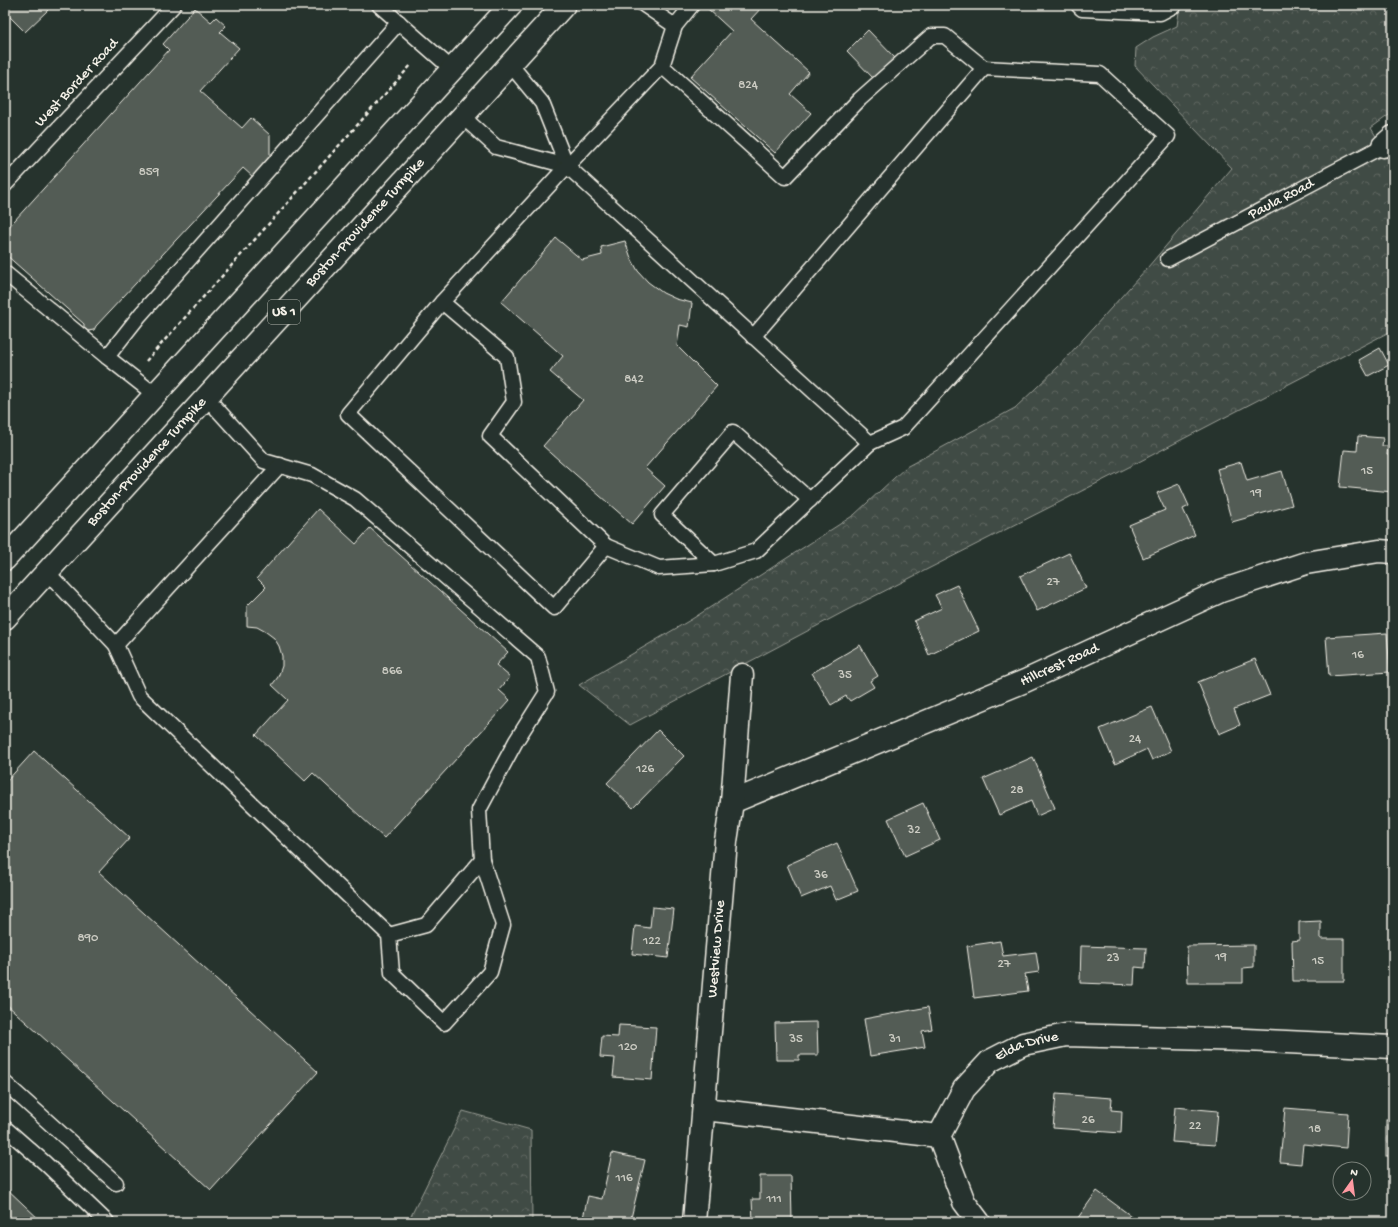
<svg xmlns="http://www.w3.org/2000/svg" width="1398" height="1227" viewBox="0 0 1398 1227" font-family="'Gochi Hand',sans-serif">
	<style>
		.forest { fill: url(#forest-crowns); stroke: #9a9e96 }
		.building { fill: #525c55; stroke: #f4f1e8 }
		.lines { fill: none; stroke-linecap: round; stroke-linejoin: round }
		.service-casing { stroke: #f4f1e8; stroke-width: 17 }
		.minor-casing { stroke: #f4f1e8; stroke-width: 25 }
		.primary-casing { stroke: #f4f1e8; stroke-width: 25 }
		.path { stroke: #f4f1e8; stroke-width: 2.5; stroke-dasharray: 4 3; stroke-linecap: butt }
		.service { stroke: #26332d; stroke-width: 14 }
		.minor { stroke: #26332d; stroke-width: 22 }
		.primary { stroke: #26332d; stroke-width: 22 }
		.labels { text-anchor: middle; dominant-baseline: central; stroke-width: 3; stroke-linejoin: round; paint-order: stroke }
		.number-label { font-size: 13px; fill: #ccccc3 }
		.shield { fill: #26332d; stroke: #b6b8b0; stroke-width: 1 }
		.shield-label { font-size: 14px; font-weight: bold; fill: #f4f1e8 }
		.street-label { font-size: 15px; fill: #f4f1e8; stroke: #26332d }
	</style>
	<defs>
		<pattern id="forest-crowns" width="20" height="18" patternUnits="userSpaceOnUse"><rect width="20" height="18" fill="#414b45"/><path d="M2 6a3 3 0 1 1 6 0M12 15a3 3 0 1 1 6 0" fill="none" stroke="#5d6560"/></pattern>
	</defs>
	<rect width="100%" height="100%" fill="#26332d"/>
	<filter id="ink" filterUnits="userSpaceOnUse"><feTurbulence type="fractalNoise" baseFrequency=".025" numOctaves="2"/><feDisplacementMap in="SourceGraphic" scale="8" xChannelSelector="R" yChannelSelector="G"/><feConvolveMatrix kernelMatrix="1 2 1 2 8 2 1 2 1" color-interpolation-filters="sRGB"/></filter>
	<g filter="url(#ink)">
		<g class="forest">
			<polygon points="1180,5 1389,5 1393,9 1393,112 1371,128 1393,165 1393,330 1129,467 849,609 630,725 579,685 692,619 854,515 906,467 1015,408 1058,367 1148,267 1232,168 1135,66 1136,48 1153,37 1177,26"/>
			<polygon points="463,1111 531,1130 532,1222 408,1222"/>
		</g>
		<g class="building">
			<polygon points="5,5 43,5 48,10 25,32 5,12"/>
			<polygon points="712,5 764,5 751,19 809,72 790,94 811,113 775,153 690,77 732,31 708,9"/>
			<polygon points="195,8 211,22 216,17 226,26 220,32 239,48 200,91 242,128 251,118 270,135 270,157 253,177 243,168 96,326 94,330 88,331 84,328 84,324 5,254 5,231 169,50 163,44"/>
			<polygon points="868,30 895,58 874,79 847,51"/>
			<polygon points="556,238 582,260 602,255 601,247 625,241 631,258 638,271 648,282 663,293 676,299 692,303 689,327 680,325 677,346 717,386 645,468 665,486 632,524 543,446 583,400 550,372 563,356 501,302"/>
			<polygon points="1380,348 1389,365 1368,376 1359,360"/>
			<polygon points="1358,436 1383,438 1382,446 1388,446 1387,455 1393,455 1393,492 1340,487 1344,450 1357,451"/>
			<polygon points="1241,462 1247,481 1282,471 1292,505 1232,522 1217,469"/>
			<polygon points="1179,484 1189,506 1183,509 1195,535 1143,558 1129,525 1165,510 1157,493"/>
			<polygon points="318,509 356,544 370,528 508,652 496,665 510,677 499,690 510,700 384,838 313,773 305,781 256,735 288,700 272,685 278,677 282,666 282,656 279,646 274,638 266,632 257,627 247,626 247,606 266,587 257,578"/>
			<polygon points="1069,553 1086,588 1037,611 1020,576"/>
			<polygon points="957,585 979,631 929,655 914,621 942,608 935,595"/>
			<polygon points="1387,633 1390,672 1329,676 1326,637"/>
			<polygon points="860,645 878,676 870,681 874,687 850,701 846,696 831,705 812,673"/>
			<polygon points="1255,659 1270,695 1234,709 1240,725 1219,734 1198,682"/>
			<polygon points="1152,707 1171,751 1152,760 1147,749 1115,764 1100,729"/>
			<polygon points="658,730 684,756 633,808 607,783"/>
			<polygon points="34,751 130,838 99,872 318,1072 211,1190 5,1003 5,783"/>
			<polygon points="1033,757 1055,808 1037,816 1031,801 999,815 983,779"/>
			<polygon points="923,803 940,840 905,856 888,819"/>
			<polygon points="837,843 858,891 836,900 830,886 801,898 787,865"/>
			<polygon points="652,907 674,909 668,958 632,954 635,926 650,928"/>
			<polygon points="1321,921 1321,939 1344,939 1344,981 1293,981 1292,941 1299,940 1299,922"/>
			<polygon points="1000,941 1003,956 1036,952 1039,972 1025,974 1028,991 974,998 967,946"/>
			<polygon points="1254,945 1254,967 1243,968 1243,983 1188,983 1187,946"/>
			<polygon points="1081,946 1146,948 1145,968 1135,967 1134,985 1080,983"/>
			<polygon points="928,1007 932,1029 922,1031 925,1047 870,1056 864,1019"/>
			<polygon points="817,1022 818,1055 799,1055 799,1060 776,1060 775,1023"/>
			<polygon points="619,1025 656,1027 652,1080 613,1077 615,1058 600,1057 602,1036 618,1037"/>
			<polygon points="1056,1094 1112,1098 1111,1110 1122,1111 1121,1133 1053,1128"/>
			<polygon points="1175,1107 1218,1111 1215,1145 1172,1142"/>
			<polygon points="1285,1108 1348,1113 1346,1148 1303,1144 1301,1164 1280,1162"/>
			<rect x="1386" y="1120" width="7" height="36"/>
			<polygon points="612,1153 645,1160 630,1222 582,1222 588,1196 602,1199"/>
			<polygon points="760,1176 791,1176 792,1222 753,1222 752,1199 760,1199"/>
			<polygon points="5,1187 42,1222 5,1222"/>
			<polygon points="1097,1191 1138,1221 1137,1222 1075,1222"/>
		</g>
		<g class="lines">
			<defs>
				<g id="service">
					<polyline points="379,5 452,69"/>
					<polyline points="644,5 675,26"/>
					<polyline points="1078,5 1082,9 1160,13 1175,5"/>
					<polyline points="662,66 675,26 692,5"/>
					<polyline points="462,116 496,147 567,166"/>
					<polyline points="5,185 174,5"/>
					<path id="s1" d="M1168,259L1383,146"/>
					<polyline points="5,273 107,357"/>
					<polyline points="442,302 507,357 514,402 490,436 606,546 659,568 714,564 756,551 870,443 567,166 542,103 510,64"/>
					<polyline points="154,394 107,357 140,315 399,22"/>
					<polyline points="870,443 903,428 1168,136 1100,74 984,68"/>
					<polyline points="606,546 554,608 348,414 442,302 567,166 662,66 785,177 860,99 931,36 945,36 984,68 753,337"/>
					<polyline points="714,564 662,515 733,432 810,500"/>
					<polyline points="47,572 116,645 139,696 389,935 392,973 444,1023 490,972 503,925 482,860 479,810 516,741 547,692 538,657 355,499 312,475 264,461 206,397"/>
					<polyline points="116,645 280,465"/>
					<polyline points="389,935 426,925 482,860"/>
					<polyline points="5,1083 116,1183"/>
					<polyline points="5,1128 45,1163 107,1222"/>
				</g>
				<g id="minor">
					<polyline points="1383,146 1393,137"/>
					<path id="s2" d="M732,802L1025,681L1221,591L1306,563L1379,551L1393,552"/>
					<path id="s3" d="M704,1109L939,1136L964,1089L990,1061L1023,1044L1066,1035L1246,1040L1393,1047"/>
					<polyline points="939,1136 964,1202 979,1222"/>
					<path id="s4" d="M694,1222L726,841L732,802L742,675"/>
				</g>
				<g id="primary">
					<polyline points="5,559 511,5"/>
					<path id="s5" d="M5,618L564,5"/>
				</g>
			</defs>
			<use href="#service" class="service-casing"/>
			<use href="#minor" class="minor-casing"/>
			<use href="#primary" class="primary-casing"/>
			<polyline class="path" points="146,361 412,64"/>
			<use href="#service" class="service"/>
			<use href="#minor" class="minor"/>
			<use href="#primary" class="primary"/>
		</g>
	</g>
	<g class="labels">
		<g class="number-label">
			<text x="748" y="85">824</text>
			<text x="149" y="172">859</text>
			<text x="634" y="379">842</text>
			<text x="1367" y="471">15</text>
			<text x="1256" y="493">19</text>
			<text x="1053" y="582">27</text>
			<text x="1358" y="655">16</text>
			<text x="392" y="671">866</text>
			<text x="845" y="675">35</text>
			<text x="1135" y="739">24</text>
			<text x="645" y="769">126</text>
			<text x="1017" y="790">28</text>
			<text x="914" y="830">32</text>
			<text x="821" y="875">36</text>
			<text x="88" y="938">890</text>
			<text x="652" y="941">122</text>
			<text x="1221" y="957">19</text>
			<text x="1113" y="958">23</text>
			<text x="1318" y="961">15</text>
			<text x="1004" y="964">27</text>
			<text x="796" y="1039">35</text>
			<text x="895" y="1039">31</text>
			<text x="628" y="1047">120</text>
			<text x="1088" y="1120">26</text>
			<text x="1195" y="1126">22</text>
			<text x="1315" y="1129">18</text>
			<text x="624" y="1178">116</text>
			<text x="774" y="1199">111</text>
		</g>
		<rect class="shield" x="268" y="300" width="32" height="24" rx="3"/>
		<g class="shield-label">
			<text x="284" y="312">US 1</text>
		</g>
		<g class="street-label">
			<text transform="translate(77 83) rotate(-47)">West Border Road</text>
			<text stroke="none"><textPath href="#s1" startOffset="128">Paula Road</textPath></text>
			<text stroke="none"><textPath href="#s5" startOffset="535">Boston-Providence Turnpike</textPath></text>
			<text stroke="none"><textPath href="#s5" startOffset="211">Boston-Providence Turnpike</textPath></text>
			<text stroke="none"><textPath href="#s2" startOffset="355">Hillcrest Road</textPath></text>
			<text stroke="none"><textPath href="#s4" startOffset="274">Westview Drive</textPath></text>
			<text stroke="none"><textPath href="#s3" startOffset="368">Elda Drive</textPath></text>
		</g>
	</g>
	<rect width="1398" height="1227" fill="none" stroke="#26332d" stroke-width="20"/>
	<rect x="10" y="10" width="1378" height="1207" fill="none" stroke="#f4f1e8" stroke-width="1.5" filter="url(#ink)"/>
	<g transform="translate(1352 1181) rotate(14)"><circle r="19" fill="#26332d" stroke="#787f78"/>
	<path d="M0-3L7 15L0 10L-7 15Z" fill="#ff9aa2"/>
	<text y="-6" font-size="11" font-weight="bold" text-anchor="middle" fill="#f4f1e8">N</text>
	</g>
</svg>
